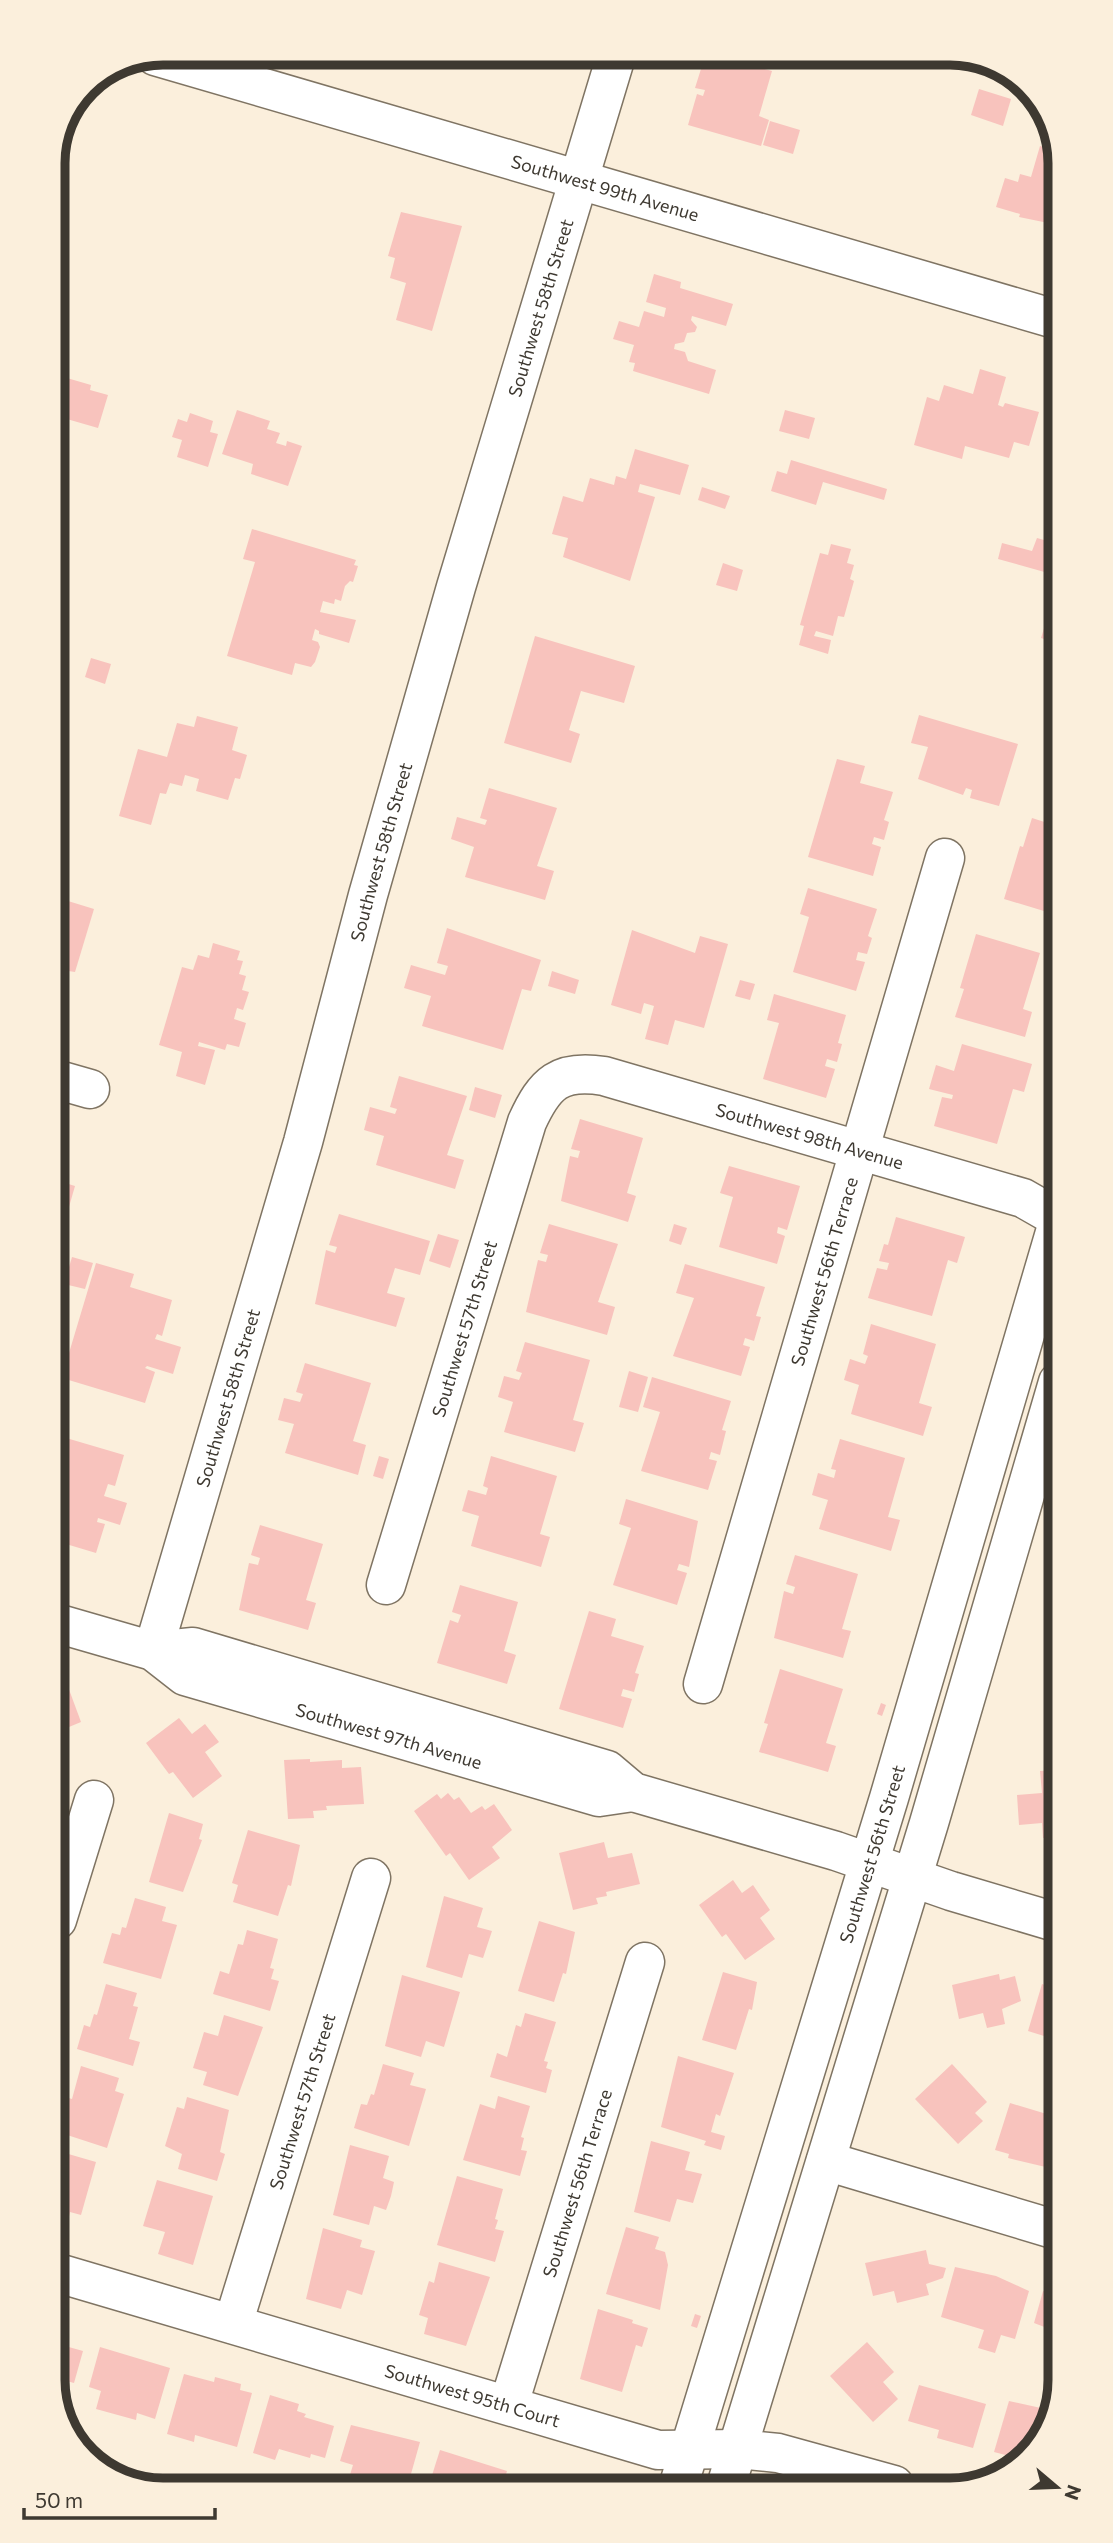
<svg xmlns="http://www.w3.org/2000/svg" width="1113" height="2543" viewBox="0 0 1113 2543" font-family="Commissioner,sans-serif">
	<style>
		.building { fill: #f8c3bd }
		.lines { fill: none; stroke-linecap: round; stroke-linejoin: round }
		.minor-casing { stroke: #7f7463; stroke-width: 41 }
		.major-casing { stroke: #7f7463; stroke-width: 41 }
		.minor { stroke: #fff; stroke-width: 38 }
		.major { stroke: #fff; stroke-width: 38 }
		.labels { text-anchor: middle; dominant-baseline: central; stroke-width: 5; stroke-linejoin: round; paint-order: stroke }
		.street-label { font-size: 18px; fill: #3e3931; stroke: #fbefdc }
		.rim { fill: none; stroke: #3e3931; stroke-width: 9 }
	</style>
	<rect width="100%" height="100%" fill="#fbefdc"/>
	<g class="building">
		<polygon points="352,53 376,53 373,62 351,56"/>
		<polygon points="706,53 772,71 759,116 769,120 761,146 688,125 697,94 703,96 705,90 695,88"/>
		<polygon points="979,89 1011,99 1003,126 971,115"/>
		<polygon points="770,121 800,130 793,154 763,145"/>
		<polygon points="1040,146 1055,150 1053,224 1019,217 1020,214 996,207 1005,178 1018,182 1020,174 1031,177"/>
		<polygon points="401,212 462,226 432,331 396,320 406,283 390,278 395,258 388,256"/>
		<polygon points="654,274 681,282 680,288 733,304 726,326 692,316 691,320 697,327 695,332 687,333 684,342 675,344 674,349 685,352 688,361 716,370 709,394 633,371 635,363 629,362 634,345 613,339 619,321 639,327 644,311 664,317 666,308 646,302"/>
		<polygon points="980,369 1006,377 998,405 1003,407 1005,403 1039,412 1029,446 1014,442 1009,458 965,446 962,459 914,445 927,397 939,401 944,385 973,394"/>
		<polygon points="60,376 91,385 90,390 108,395 98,428 53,415 53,401"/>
		<polygon points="237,410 270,421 267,429 280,433 276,443 286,446 287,441 302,446 288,486 251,474 253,464 222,454"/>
		<polygon points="785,410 815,418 809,439 779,431"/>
		<polygon points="190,413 213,421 210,432 218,434 208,467 177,457 182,440 172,437 178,419 187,422"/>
		<polygon points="635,449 689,465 680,495 640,484 638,492 655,497 630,581 563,557 568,538 552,534 563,496 583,502 590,478 614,485 616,476 626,479"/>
		<polygon points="791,460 887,489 884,500 823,482 816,505 771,491 777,471 787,474"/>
		<polygon points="702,487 730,496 725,509 698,500"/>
		<polygon points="252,529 356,560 354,565 358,566 353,582 350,581 345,586 341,601 335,599 334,604 323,601 320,612 356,620 349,643 319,634 319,631 315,629 312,640 318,642 320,647 315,662 311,667 295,663 292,675 227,656 255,562 243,559"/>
		<polygon points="1037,538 1051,542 1047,559 1052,561 1048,573 998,559 1002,543 1032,551"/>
		<polygon points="831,544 851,549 847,563 854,565 850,579 854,581 844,617 838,616 833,636 816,631 814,636 831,640 828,654 799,645 804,626 800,625 820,553 828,555"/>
		<polygon points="723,563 743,570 737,591 716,585"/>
		<polygon points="1056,590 1056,643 1041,638"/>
		<polygon points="535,636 635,666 624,703 581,691 569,730 580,734 571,763 504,743"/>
		<polygon points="91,658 111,664 105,684 85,677"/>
		<polygon points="919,715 1018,744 999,806 970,798 972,790 966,788 963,795 918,779 928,747 911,743"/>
		<polygon points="197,716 238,727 232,750 247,755 240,779 235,778 228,800 196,791 199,779 185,775 182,786 170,783 166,794 160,793 151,825 119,816 138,749 167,757 177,723 194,727"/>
		<polygon points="837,759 865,766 860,783 893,792 884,820 889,822 884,840 874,837 872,844 881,847 873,876 808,857"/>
		<polygon points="489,788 557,808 537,866 554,871 545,900 465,877 474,847 451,839 457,817 485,825 487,820 480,818"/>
		<polygon points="1032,818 1057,826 1057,915 1004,899 1020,846 1023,847"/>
		<polygon points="808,888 877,909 868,936 872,938 867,954 858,952 856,960 865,962 856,991 793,972 809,917 800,914"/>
		<polygon points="55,897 94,909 75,972 55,969"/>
		<polygon points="447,928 541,960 531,991 522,989 503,1050 422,1026 431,996 404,988 411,965 445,975 448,966 437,963"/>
		<polygon points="632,930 695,953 700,936 728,944 704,1028 675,1020 668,1045 645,1039 654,1006 644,1003 641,1014 611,1005"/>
		<polygon points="976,934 1040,953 1023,1009 1032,1012 1025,1037 955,1017 964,989 960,988"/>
		<polygon points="213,943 240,951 237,960 243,961 239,974 246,976 242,990 249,992 243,1010 237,1008 234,1019 246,1023 239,1047 227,1044 225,1050 199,1042 198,1046 215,1050 205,1085 176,1076 182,1052 159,1045 182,967 193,970 198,955 209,958"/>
		<polygon points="552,971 579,980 575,994 548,986"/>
		<polygon points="740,980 755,984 750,1000 735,996"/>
		<polygon points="774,994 846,1015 838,1043 842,1044 837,1062 827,1059 825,1066 835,1069 826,1098 763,1079 779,1023 767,1020"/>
		<polygon points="962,1044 1032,1064 1024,1092 1013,1089 997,1144 934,1126 942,1097 952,1099 953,1095 929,1089 936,1065 954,1071"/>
		<polygon points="399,1076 467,1096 447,1155 464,1160 455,1189 376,1165 384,1136 364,1130 370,1107 395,1114 397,1109 390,1107"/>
		<polygon points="475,1087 502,1095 495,1118 469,1110"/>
		<polygon points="580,1119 643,1138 627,1193 636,1196 628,1222 561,1201 570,1156 578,1158 580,1151 571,1149"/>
		<polygon points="729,1166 800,1186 787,1230 778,1227 777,1233 785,1236 777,1264 719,1247 733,1197 720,1193"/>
		<polygon points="55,1174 63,1178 62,1182 75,1186 56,1252"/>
		<polygon points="339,1214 430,1241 420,1275 395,1268 387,1293 405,1298 396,1327 315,1304 326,1250 335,1253 337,1247 329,1245"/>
		<polygon points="896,1217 965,1237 957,1263 948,1260 932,1316 868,1298 877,1268 887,1270 889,1263 879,1261 884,1244 888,1245"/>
		<polygon points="549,1224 618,1244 598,1302 615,1307 607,1335 526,1312 538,1260 546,1262 548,1255 540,1253"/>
		<polygon points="674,1224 687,1228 681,1245 669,1241"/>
		<polygon points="438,1234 459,1240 450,1268 429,1261"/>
		<polygon points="72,1257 93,1263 85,1289 64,1284"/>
		<polygon points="96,1263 134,1274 130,1287 172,1300 162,1336 157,1334 155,1339 181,1347 173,1374 147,1366 145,1368 155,1372 145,1403 62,1378 63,1357 69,1353"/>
		<polygon points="685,1264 765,1287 756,1316 761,1317 754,1341 745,1338 743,1345 750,1347 741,1376 673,1356 694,1298 676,1293"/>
		<polygon points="871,1324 936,1344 919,1403 932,1407 923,1436 851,1414 859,1385 844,1380 850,1359 865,1364 868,1356 863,1354"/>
		<polygon points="525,1342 590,1360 573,1420 584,1423 575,1452 504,1432 513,1402 498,1397 504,1376 519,1380 522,1373 516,1371"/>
		<polygon points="305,1363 371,1383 353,1441 366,1445 358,1475 285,1453 294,1424 278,1420 284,1398 300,1402 303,1394 296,1392"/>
		<polygon points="629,1371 648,1377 638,1412 619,1407"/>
		<polygon points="652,1377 731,1401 722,1430 726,1431 720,1455 711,1452 709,1459 717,1461 708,1490 641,1471 660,1412 643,1407"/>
		<polygon points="56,1435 124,1455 115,1486 108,1484 104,1496 127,1503 120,1525 98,1518 97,1522 105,1524 96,1553 56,1541"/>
		<polygon points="840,1439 905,1458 888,1517 900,1520 891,1551 819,1529 828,1500 812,1495 818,1473 834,1478 836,1470 831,1469"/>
		<polygon points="379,1456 389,1459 383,1479 373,1476"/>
		<polygon points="491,1456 557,1476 540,1534 550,1537 541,1567 471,1546 479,1516 462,1511 468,1490 486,1495 488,1488 483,1486"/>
		<polygon points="626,1499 698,1521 689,1567 679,1564 677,1570 687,1573 677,1605 613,1585 631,1528 619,1524"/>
		<polygon points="260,1525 323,1544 306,1600 316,1603 308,1630 239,1610 249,1563 258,1565 260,1558 251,1555"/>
		<polygon points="795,1555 858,1574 842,1629 851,1631 843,1658 774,1638 784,1591 793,1594 795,1587 786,1584"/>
		<polygon points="460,1585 518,1602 504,1651 516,1655 507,1684 437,1663 450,1620 458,1623 461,1615 452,1612"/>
		<polygon points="589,1611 616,1619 611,1636 644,1646 635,1673 639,1674 634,1692 623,1689 621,1696 632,1699 623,1728 559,1709"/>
		<polygon points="780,1669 843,1689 826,1743 836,1746 828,1772 759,1752 768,1724 764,1723"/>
		<polygon points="67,1684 81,1722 57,1732 56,1688"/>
		<polygon points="881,1703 886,1705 882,1716 877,1714"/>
		<polygon points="179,1718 192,1734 205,1724 219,1742 205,1752 222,1776 193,1798 173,1772 169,1774 146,1743"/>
		<polygon points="310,1759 310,1762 342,1760 342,1768 361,1767 364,1804 326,1806 327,1810 313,1811 314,1818 288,1819 284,1760"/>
		<polygon points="1059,1770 1059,1836 1043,1838 1042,1823 1019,1825 1017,1795 1042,1793 1040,1771"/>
		<polygon points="448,1793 454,1800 459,1797 471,1813 482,1806 485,1810 494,1804 512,1830 492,1847 500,1858 469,1880 450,1853 446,1856 414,1811 437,1794 441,1799"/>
		<polygon points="169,1813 203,1824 199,1839 202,1840 183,1892 149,1882"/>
		<polygon points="248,1830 300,1845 291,1886 288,1885 278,1916 233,1902 238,1885 232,1883"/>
		<polygon points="604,1842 608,1858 632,1853 640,1884 606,1892 607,1896 596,1898 598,1904 573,1910 559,1853"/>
		<polygon points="733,1880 742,1893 753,1885 770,1910 760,1918 775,1939 745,1960 726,1934 722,1937 699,1905"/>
		<polygon points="444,1896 483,1908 477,1927 492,1931 483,1958 469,1954 462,1978 426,1967"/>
		<polygon points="135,1898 166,1907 162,1921 177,1925 161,1979 103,1963 112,1933 120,1935 122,1927 126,1928"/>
		<polygon points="539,1921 575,1932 566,1974 563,1973 554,2002 518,1991"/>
		<polygon points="247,1930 278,1939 270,1968 274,1969 271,1979 279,1981 270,2011 213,1994 220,1971 229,1974 238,1944 243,1945"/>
		<polygon points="723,1972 757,1982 752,2010 749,2009 736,2050 702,2040"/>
		<polygon points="999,1974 1000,1980 1015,1976 1021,2001 1002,2009 1005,2024 987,2028 983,2013 959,2019 952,1985"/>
		<polygon points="402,1975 460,1992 444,2047 426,2041 421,2057 385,2046"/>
		<polygon points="106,1984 137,1993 133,2006 138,2007 129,2039 140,2042 133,2066 77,2049 84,2025 90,2027 94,2014 97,2015"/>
		<polygon points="1042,1984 1059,1990 1060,2041 1028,2031"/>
		<polygon points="525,2013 556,2022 544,2061 548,2062 546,2068 552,2070 546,2093 490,2077 497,2053 507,2057 516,2025 521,2027"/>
		<polygon points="224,2015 263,2027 238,2096 203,2085 207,2072 193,2068 204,2032 218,2036"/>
		<polygon points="678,2056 734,2073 720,2116 716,2114 711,2132 725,2136 721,2150 704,2145 706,2141 661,2127"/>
		<polygon points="383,2064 414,2073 410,2085 426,2089 409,2146 354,2128 361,2104 367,2105 371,2094 374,2095"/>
		<polygon points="952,2064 987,2102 975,2113 983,2121 958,2144 915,2099"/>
		<polygon points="81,2066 119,2078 115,2091 124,2094 107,2148 58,2132 58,2112 62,2096 72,2099"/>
		<polygon points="1060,2086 1060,2151 1054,2169 1008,2158 1009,2154 995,2150 1010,2103 1050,2115"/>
		<polygon points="498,2096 530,2106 521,2137 524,2138 521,2150 527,2151 520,2176 463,2160 480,2104 495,2109"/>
		<polygon points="187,2097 229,2110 220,2152 225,2154 217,2181 178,2169 182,2154 165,2146 177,2107 184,2109"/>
		<polygon points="651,2141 690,2152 685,2170 702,2174 693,2203 677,2199 670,2222 634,2212"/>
		<polygon points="350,2145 389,2156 383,2178 394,2182 391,2196 386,2210 374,2206 369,2225 333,2215"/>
		<polygon points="58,2151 96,2162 81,2215 70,2212 66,2229 58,2226"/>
		<polygon points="457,2176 503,2189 495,2219 498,2220 495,2229 504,2231 495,2262 437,2245"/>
		<polygon points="157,2180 213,2196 193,2265 158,2254 165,2232 143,2226"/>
		<polygon points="626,2227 659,2237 655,2249 665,2252 668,2265 660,2310 606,2294"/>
		<polygon points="323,2228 362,2240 360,2247 375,2251 362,2295 347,2290 341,2309 306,2299"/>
		<polygon points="926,2250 929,2264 946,2268 943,2278 926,2284 929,2295 897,2303 894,2291 873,2296 865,2263"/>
		<polygon points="439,2262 490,2277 466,2346 424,2334 428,2318 419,2315 429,2281 434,2283"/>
		<polygon points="955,2267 996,2276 1029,2291 1015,2339 1001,2335 995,2353 978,2348 984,2330 941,2317"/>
		<polygon points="1043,2291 1060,2295 1060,2333 1034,2323"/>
		<polygon points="598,2309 633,2320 632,2323 648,2328 642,2347 636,2345 622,2392 580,2379"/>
		<polygon points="695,2314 701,2316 697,2328 691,2326"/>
		<polygon points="867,2342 894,2372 883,2382 898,2399 873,2422 830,2376"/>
		<polygon points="58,2344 83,2351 74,2383 60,2379 58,2383"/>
		<polygon points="100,2347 170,2368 155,2419 137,2413 136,2420 96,2409 101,2391 89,2387"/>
		<polygon points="184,2374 214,2382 215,2377 241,2384 240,2390 252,2393 237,2447 195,2435 194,2442 167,2434"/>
		<polygon points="919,2385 986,2404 973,2448 937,2438 939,2430 908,2421"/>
		<polygon points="270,2395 299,2404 297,2411 306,2414 304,2417 334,2426 325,2458 311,2454 310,2458 279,2449 275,2460 253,2453"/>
		<polygon points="1009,2401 1050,2410 1038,2447 1021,2459 994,2452"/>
		<polygon points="351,2425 420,2442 409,2481 392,2476 388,2489 383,2489 349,2478 353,2465 340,2461"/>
		<polygon points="440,2450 507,2471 502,2488 428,2488"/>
	</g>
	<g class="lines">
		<defs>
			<g id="minor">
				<path id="s1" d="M155,56L1055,319"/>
				<polyline points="55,1079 90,1089"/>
				<path id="s2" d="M386,1585L527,1122C545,1083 559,1069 604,1076L1023,1198L1058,1218"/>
				<path id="s3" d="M56,1623L153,1651L185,1676L599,1797L633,1792"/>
				<path id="s4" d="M153,1651L303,1142L368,895L456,587L617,53"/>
				<polyline points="153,1651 193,1647 607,1770 633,1792 836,1851 951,1891 1059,1923"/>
				<path id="s5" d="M703,1684L945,858"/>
				<polyline points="57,1920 94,1800"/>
				<polyline points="826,2161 1060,2231"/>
				<path id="s6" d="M58,2273L658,2450L738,2449L778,2453L894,2485"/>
				<path id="s7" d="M233,2324L371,1878"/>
				<path id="s8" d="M509,2404L645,1962"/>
			</g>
			<g id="major">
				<polyline points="726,2486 929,1823 1058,1382"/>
				<path id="s9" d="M678,2487L889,1798L1058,1222"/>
			</g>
		</defs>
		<use href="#minor" class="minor-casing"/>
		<use href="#major" class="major-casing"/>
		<use href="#minor" class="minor"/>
		<use href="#major" class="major"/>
	</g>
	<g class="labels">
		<g class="street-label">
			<text stroke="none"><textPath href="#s1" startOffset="469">Southwest 99th Avenue</textPath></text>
			<text stroke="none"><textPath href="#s4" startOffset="1398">Southwest 58th Street</textPath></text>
			<text stroke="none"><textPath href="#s4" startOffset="831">Southwest 58th Street</textPath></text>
			<text stroke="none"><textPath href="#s2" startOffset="798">Southwest 98th Avenue</textPath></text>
			<text stroke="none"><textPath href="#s5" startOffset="430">Southwest 56th Terrace</textPath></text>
			<text stroke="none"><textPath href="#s2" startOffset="268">Southwest 57th Street</textPath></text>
			<text stroke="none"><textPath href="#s4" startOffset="264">Southwest 58th Street</textPath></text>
			<text stroke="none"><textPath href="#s3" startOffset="354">Southwest 97th Avenue</textPath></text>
			<text stroke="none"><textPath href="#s9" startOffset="662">Southwest 56th Street</textPath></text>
			<text stroke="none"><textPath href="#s7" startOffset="233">Southwest 57th Street</textPath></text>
			<text stroke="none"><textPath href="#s8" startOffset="231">Southwest 56th Terrace</textPath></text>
			<text stroke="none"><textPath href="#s6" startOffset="432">Southwest 95th Court</textPath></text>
		</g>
	</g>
	<path d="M0 0H1113V2543H0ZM163 65H950A98 98 0 0 1 1048 163V2380A98 98 0 0 1 950 2478H163A98 98 0 0 1 65 2380V163A98 98 0 0 1 163 65Z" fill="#fbefdc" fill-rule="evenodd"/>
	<path class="rim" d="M163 65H950A98 98 0 0 1 1048 163V2380A98 98 0 0 1 950 2478H163A98 98 0 0 1 65 2380V163A98 98 0 0 1 163 65Z"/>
	<g transform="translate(1057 2487) rotate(109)" stroke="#fbefdc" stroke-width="5" paint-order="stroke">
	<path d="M0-5L12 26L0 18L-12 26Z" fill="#3e3931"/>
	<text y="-10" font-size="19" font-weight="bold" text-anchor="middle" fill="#3e3931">N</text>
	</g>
	<path d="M24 2508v10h191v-10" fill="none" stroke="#3e3931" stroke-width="3.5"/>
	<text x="35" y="2508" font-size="21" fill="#3e3931" stroke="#fbefdc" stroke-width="5" paint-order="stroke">50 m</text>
</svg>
